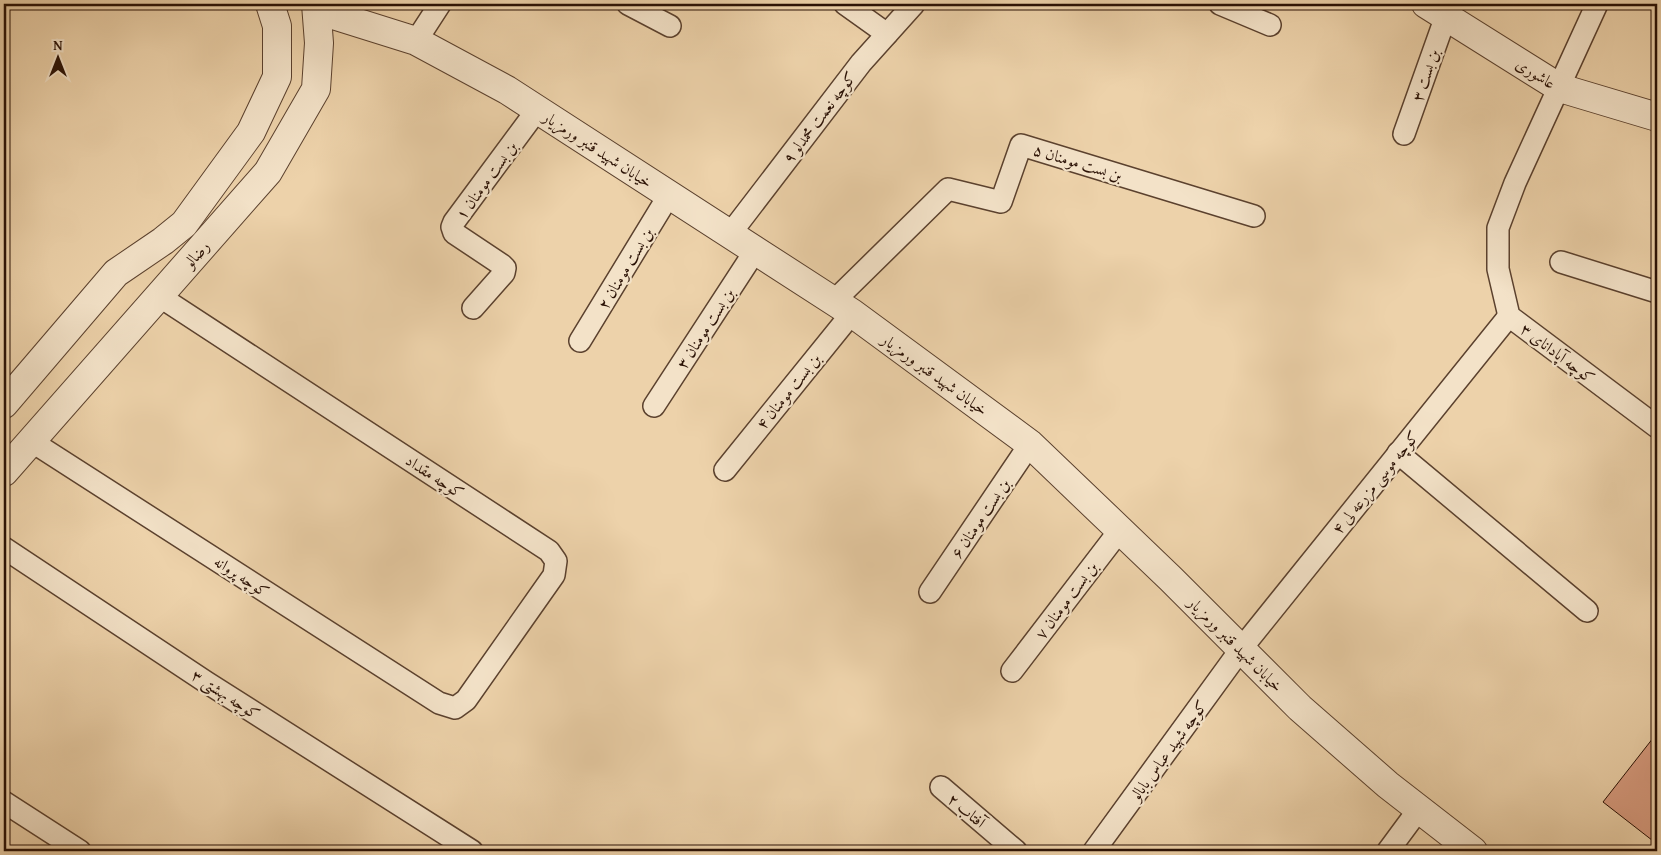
<svg xmlns="http://www.w3.org/2000/svg" width="1661" height="855" viewBox="0 0 1661 855" font-family="'Gentium Book Plus',Amiri,serif">
	<style>
		.building { fill: #d89c80; stroke: #2a1105 }
		.lines { fill: none; stroke-linecap: round; stroke-linejoin: round }
		.minor-casing { stroke: #5b412e; stroke-width: 24 }
		.tertiary-casing { stroke: #5b412e; stroke-width: 30 }
		.minor { stroke: #f3e2c8; stroke-width: 21 }
		.tertiary { stroke: #f3e2c8; stroke-width: 28 }
		.labels { text-anchor: middle; dominant-baseline: central; stroke-width: 4.5; stroke-linejoin: round; paint-order: stroke }
		.street-label { font-size: 16px; fill: #2a1105; stroke: #f3e2c8 }
	</style>
	<rect width="100%" height="100%" fill="#edd2aa"/>
	<filter id="stains"><feTurbulence type="fractalNoise" baseFrequency=".004" numOctaves="4"/><feColorMatrix values="0 0 0 0 .2 0 0 0 0 .09 0 0 0 0 .02 0 0 0 .5 -.17"/></filter>
	<radialGradient id="worn" r=".72"><stop offset=".6" stop-color="#630" stop-opacity="0"/><stop offset="1" stop-color="#630" stop-opacity=".3"/></radialGradient>
	<polygon class="building" points="1657,733 1657,844 1603,802"/>
	<g class="lines">
		<defs>
			<g id="minor">
				<polyline points="628,4 670,26"/>
				<polyline points="845,4 887,34"/>
				<polyline points="1220,4 1270,25"/>
				<polyline points="1597,4 1515,183 1498,228 1498,269 1509,316 1657,427"/>
				<polyline points="416,41 440,4"/>
				<polyline points="1404,134 1446,16"/>
				<polyline points="730,234 861,63 914,4"/>
				<polyline points="1561,262 1657,292"/>
				<polyline points="834,301 948,189 1001,202 1021,145 1254,216"/>
				<polyline points="473,308 504,273 505,268 502,265 454,233 452,227 454,222 537,110"/>
				<polyline points="580,341 669,195"/>
				<polyline points="654,406 755,251"/>
				<polyline points="31,441 439,703 455,708 466,700 554,575 556,561 549,551 159,296"/>
				<polyline points="1398,453 1587,611"/>
				<polyline points="725,470 852,313"/>
				<polyline points="4,548 206,682 472,851"/>
				<polyline points="930,592 1030,444"/>
				<polyline points="1012,671 1120,530"/>
				<polyline points="941,787 1016,851"/>
				<polyline points="4,802 80,851"/>
				<polyline points="1094,851 1241,649 1509,316"/>
				<polyline points="1388,851 1419,809"/>
			</g>
			<g id="tertiary">
				<polyline points="1426,4 1560,88 1657,117"/>
				<polyline points="317,10 416,41 507,90 852,313 1030,444 1171,579 1300,708 1388,785 1473,851"/>
				<polyline points="4,404 116,273 163,241 184,224 251,132 277,77 277,26 270,4"/>
				<polyline points="4,472 268,172 316,89 319,43 316,4"/>
			</g>
		</defs>
		<use href="#minor" class="minor-casing"/>
		<use href="#tertiary" class="tertiary-casing"/>
		<use href="#minor" class="minor"/>
		<use href="#tertiary" class="tertiary"/>
	</g>
	<g class="labels">
		<g class="street-label">
			<text transform="translate(1536 73) rotate(32)">عاشوری</text>
			<text transform="translate(1425 75) rotate(-71)">۳ بن بست</text>
			<text transform="translate(819 117) rotate(-53)">کوچه نعمت محمدلو ۹</text>
			<text transform="translate(598 149) rotate(33)">خیابان شهید قنبر ورمزیار</text>
			<text transform="translate(1078 162) rotate(17)">۵ بن بست مومنان</text>
			<text transform="translate(486 180) rotate(-54)">بن بست مومنان ۱</text>
			<text transform="translate(196 254) rotate(-49)">رضالو</text>
			<text transform="translate(625 268) rotate(-59)">۲ بن بست مومنان</text>
			<text transform="translate(705 328) rotate(-57)">۳ بن بست مومنان</text>
			<text transform="translate(1558 353) rotate(37)">کوچه آپادانای ۳</text>
			<text transform="translate(935 374) rotate(36)">خیابان شهید قنبر ورمزیار</text>
			<text transform="translate(788 391) rotate(-51)">۴ بن بست مومنان</text>
			<text transform="translate(435 476) rotate(33)">کوچه مقداد</text>
			<text transform="translate(1375 482) rotate(-51)">۴ کوچه موسی مزرعه لی</text>
			<text transform="translate(980 518) rotate(-56)">۶ بن بست مومنان</text>
			<text transform="translate(242 576) rotate(33)">کوچه پروانه</text>
			<text transform="translate(1066 600) rotate(-53)">۷ بن بست مومنان</text>
			<text transform="translate(1236 644) rotate(45)">خیابان شهید قنبر ورمزیار</text>
			<text transform="translate(226 694) rotate(33)">کوچه بهشتی ۳</text>
			<text transform="translate(1168 750) rotate(-54)">کوچه شهید عباس بابالو</text>
			<text transform="translate(967 810) rotate(40)">آفتاب ۲</text>
		</g>
	</g>
	<rect width="1661" height="855" fill="none" stroke="#edd2aa" stroke-width="20"/>
	<rect x="5" y="5" width="1651" height="845" fill="none" stroke="#2a1105" stroke-width="2.5"/>
	<rect x="10" y="10" width="1641" height="835" fill="none" stroke="#2a1105"/>
	<g transform="translate(58 58)" stroke="#f3e2c8" stroke-width="4" paint-order="stroke">
	<path d="M0-4L9 19L0 12L-9 19Z" fill="#2a1105"/>
	<text y="-8" font-size="14" font-weight="bold" text-anchor="middle" fill="#2a1105">N</text>
	</g>
	<rect width="100%" height="100%" filter="url(#stains)"/>
	<rect width="100%" height="100%" fill="url(#worn)"/>
</svg>
